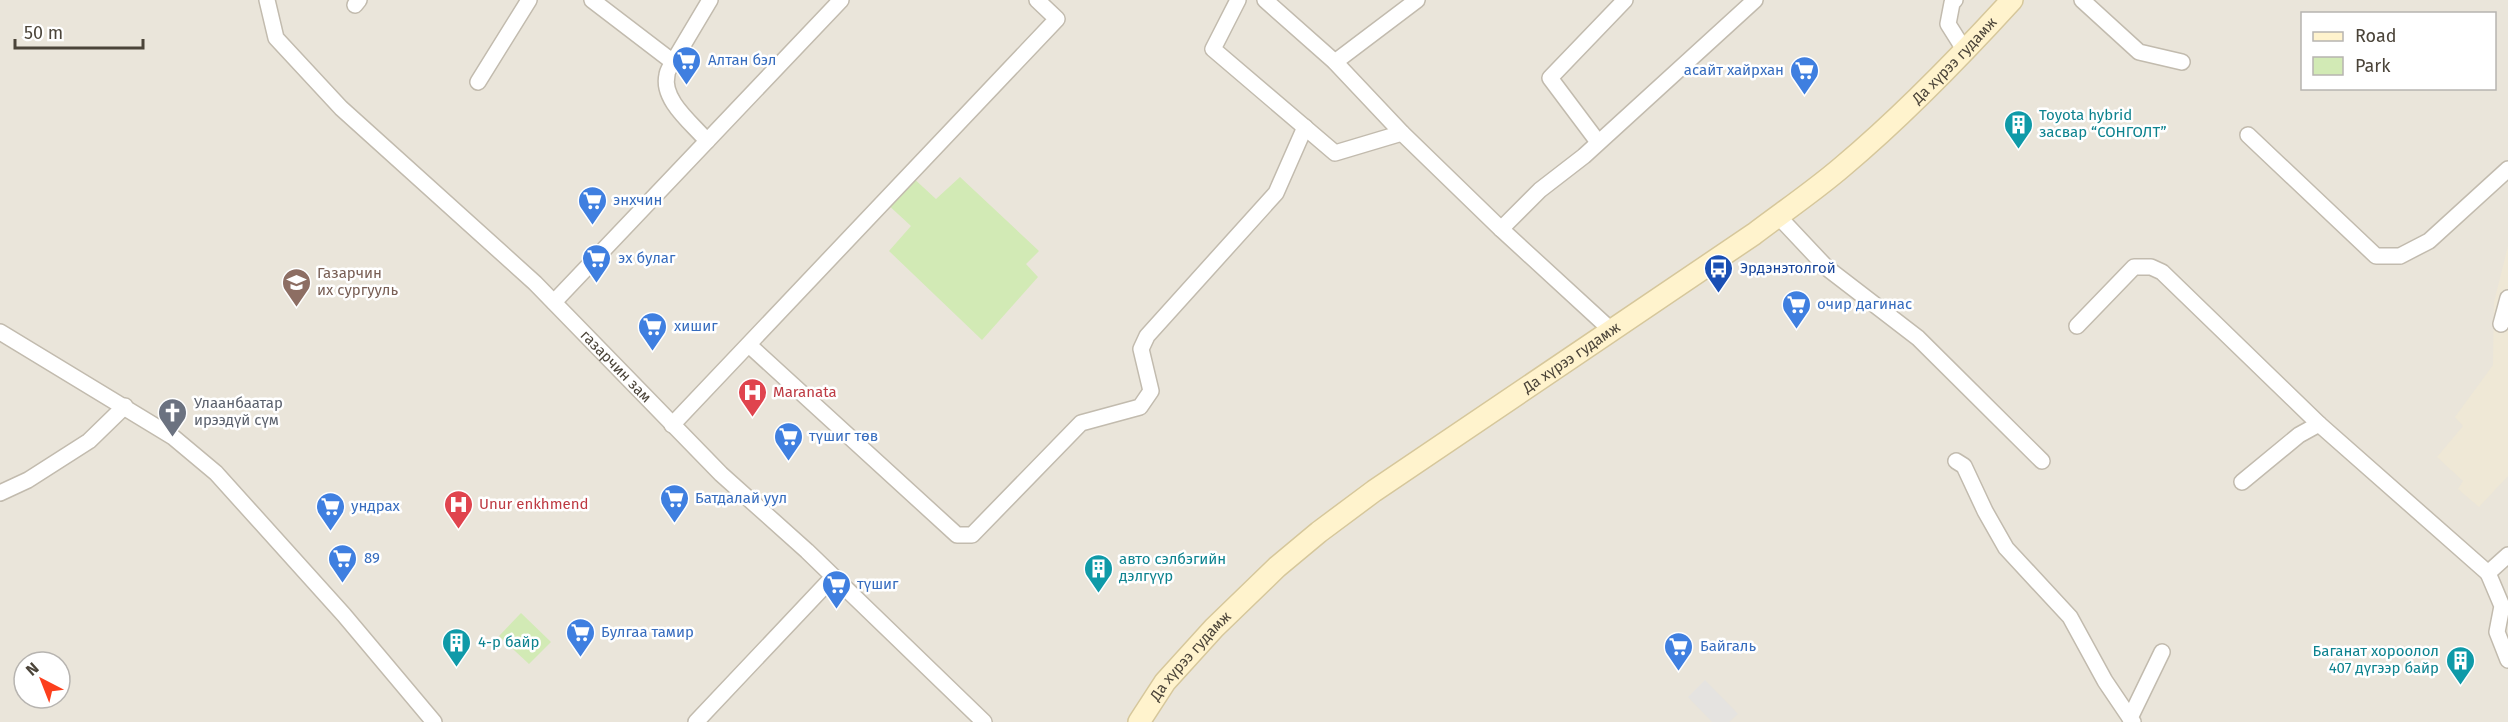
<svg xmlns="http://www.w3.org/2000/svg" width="2508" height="722" viewBox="0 0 2508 722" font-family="'Fira Sans',sans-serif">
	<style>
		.residential { fill: #eae5da; fill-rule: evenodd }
		.education { fill: #efe8d6 }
		.green { fill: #d2eab5 }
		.parking { fill: #e5e3e0 }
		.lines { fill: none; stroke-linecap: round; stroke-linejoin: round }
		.minor-casing { stroke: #c2bbae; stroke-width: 18 }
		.secondary-casing { stroke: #d6c79b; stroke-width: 24 }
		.minor { stroke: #fff; stroke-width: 15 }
		.secondary { stroke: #fff3cd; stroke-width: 21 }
		.labels { text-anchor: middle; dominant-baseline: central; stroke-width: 5; stroke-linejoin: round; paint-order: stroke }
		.shop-label { font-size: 15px; fill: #366cbe; stroke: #fff; text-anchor: start }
		.street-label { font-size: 15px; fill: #4b4439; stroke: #fff }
		.culture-label { font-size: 15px; fill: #0d838f; stroke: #fff; text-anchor: start }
		.transit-label { font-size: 15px; fill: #164399; stroke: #fff; text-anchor: start }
		.education-label { font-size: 15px; fill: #785e54; stroke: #fff; text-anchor: start }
		.health-label { font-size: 15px; fill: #be3a42; stroke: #fff; text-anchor: start }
		.worship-label { font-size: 15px; fill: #5b616d; stroke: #fff; text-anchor: start }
	</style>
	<rect width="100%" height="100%" fill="#f6f3ec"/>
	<path class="residential" d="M0,0H2508V722H0ZM2302,14H2494V88H2302ZM24,662H60V698H24Z"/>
	<polygon class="education" points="2508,246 2508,476 2479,507 2458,489 2463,481 2437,457 2463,426 2455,417 2493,365 2494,302"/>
	<g class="green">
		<polygon points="910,175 936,199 960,177 1039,251 1026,264 1038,277 982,340 889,251 911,226 885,202"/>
		<polygon points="521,613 551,642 529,664 499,636"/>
	</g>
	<polygon class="parking" points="1705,680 1738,714 1729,722 1712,722 1688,697"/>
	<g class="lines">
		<defs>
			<g id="minor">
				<path id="s1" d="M267,0L276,38L341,108L535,283L721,474L807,551L984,722"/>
				<polyline points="592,0 673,62 710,0"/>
				<polyline points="1238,0 1213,49 1335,153 1402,133"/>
				<polyline points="1265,0 1335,62 1402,133 1501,229"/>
				<polyline points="1955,0 1952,3 1948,24 1965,51"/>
				<polyline points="2082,0 2139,52 2182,62"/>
				<polyline points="355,5 359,0"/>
				<path d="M673,62C671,66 667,71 667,75C661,100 693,124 707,141"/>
				<polyline points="1335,62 1417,0"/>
				<polyline points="478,82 529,0"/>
				<polyline points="2248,135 2376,256 2400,256 2429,241 2508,169"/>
				<polyline points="1598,142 1550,78 1625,0"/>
				<polyline points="1778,216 1827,268 1918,338 2042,461"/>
				<polyline points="554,302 841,0"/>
				<polyline points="2501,324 2508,298"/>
				<polyline points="2077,326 2134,267 2151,267 2162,272 2319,424"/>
				<polyline points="1611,330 1501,229 1540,190 1584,156 1755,0"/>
				<polyline points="0,332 173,437 216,473 344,615 434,722"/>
				<polyline points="749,345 957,535 972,535 1081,423 1140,407 1151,391 1141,349 1147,336 1276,193 1305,127"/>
				<polyline points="672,425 1057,19 1037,0"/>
				<polyline points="1956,461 1964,466 1985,511 2006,548 2070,617 2105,681 2130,718"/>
				<polyline points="2242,482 2299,435 2319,424 2488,573 2508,555"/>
				<polyline points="0,493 28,480 89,441 125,406"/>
				<polyline points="2488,573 2502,606 2497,632 2508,660"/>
				<polyline points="696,722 832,578"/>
				<polyline points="2133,722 2130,718 2162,652"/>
			</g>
			<g id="secondary">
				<path id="s2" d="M1139,722L1165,682L1214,628L1277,567L1319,532L1374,491L1754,234C1783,212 1814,191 1842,167C1903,116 1958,59 2012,0"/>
			</g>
		</defs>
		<use href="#minor" class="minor-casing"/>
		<use href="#secondary" class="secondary-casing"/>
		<use href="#minor" class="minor"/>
		<use href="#secondary" class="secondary"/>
	</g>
	<defs>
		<symbol id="supermarket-pin" viewBox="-11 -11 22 30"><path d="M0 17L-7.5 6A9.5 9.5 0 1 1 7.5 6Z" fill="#3f7fe0" stroke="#fff"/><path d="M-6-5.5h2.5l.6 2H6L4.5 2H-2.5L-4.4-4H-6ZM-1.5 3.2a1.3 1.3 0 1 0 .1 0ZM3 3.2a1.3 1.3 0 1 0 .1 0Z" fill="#fff"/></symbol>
		<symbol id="building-pin" viewBox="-11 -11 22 30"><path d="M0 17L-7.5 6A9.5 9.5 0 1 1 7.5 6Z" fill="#0f9aa8" stroke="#fff"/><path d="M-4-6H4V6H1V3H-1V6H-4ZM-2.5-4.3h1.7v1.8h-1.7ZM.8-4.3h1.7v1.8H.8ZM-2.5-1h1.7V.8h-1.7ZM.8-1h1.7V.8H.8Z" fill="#fff"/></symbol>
		<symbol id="bus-pin" viewBox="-11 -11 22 30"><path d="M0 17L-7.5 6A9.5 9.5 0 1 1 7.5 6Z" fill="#1a4fb4" stroke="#fff"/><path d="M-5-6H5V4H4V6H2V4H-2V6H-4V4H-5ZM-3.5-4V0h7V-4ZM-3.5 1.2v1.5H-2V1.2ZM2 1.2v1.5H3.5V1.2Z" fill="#fff"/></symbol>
		<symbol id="school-pin" viewBox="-11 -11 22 30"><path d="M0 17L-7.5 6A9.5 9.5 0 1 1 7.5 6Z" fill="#8d6e63" stroke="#fff"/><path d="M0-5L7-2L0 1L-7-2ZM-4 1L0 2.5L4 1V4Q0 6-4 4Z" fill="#fff"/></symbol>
		<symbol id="hospital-pin" viewBox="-11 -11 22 30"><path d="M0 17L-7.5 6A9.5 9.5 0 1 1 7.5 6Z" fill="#e0444e" stroke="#fff"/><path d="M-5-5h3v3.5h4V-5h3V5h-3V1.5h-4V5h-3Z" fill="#fff"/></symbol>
		<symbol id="church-pin" viewBox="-11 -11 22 30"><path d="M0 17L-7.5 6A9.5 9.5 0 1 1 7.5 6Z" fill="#6b7280" stroke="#fff"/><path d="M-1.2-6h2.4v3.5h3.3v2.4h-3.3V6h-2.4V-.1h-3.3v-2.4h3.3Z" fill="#fff"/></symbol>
	</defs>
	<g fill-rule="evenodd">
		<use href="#supermarket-pin" x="670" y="44" width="33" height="45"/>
		<use href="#supermarket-pin" x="1788" y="54" width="33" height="45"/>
		<use href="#building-pin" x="2002" y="108" width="33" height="45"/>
		<use href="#supermarket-pin" x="576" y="184" width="33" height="45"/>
		<use href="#supermarket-pin" x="580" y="242" width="33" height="45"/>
		<use href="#bus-pin" x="1702" y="252" width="33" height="45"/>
		<use href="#school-pin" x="280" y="266" width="33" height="45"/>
		<use href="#supermarket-pin" x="1780" y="288" width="33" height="45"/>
		<use href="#supermarket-pin" x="636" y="310" width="33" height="45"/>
		<use href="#hospital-pin" x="736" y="376" width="33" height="45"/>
		<use href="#church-pin" x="156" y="396" width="33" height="45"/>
		<use href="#supermarket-pin" x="772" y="420" width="33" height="45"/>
		<use href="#supermarket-pin" x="658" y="482" width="33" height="45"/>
		<use href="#hospital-pin" x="442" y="488" width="33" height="45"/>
		<use href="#supermarket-pin" x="314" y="490" width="33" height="45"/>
		<use href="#supermarket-pin" x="326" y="542" width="33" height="45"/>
		<use href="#building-pin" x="1082" y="552" width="33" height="45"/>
		<use href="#supermarket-pin" x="820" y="568" width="33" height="45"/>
		<use href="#supermarket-pin" x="564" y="616" width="33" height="45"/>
		<use href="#building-pin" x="440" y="626" width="33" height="45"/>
		<use href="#supermarket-pin" x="1662" y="630" width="33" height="45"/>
		<use href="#building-pin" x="2444" y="644" width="33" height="45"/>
	</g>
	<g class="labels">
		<g class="shop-label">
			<text x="708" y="60">Алтан бэл</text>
			<text x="1784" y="70" text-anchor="end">асайт хайрхан</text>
			<text x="613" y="200">энхчин</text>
			<text x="618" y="258">эх булаг</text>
			<text x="1817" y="304">очир дагинас</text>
			<text x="674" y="326">хишиг</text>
			<text x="809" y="436">түшиг төв</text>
			<text x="695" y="498">Батдалай уул</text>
			<text x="351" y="506">ундрах</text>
			<text x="364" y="558">89</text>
			<text x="857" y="584">түшиг</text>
			<text x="601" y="632">Булгаа тамир</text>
			<text x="1700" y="646">Байгаль</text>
		</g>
		<g class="street-label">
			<text stroke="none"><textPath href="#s2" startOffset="1056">Да хүрээ гудамж</textPath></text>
			<text stroke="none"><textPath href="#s2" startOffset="570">Да хүрээ гудамж</textPath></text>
			<text stroke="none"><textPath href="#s1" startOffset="512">газарчин зам</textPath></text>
			<text stroke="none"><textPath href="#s2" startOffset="84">Да хүрээ гудамж</textPath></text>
		</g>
		<g class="culture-label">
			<text x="2039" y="115">Toyota hybrid<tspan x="2039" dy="17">засвар “СОНГОЛТ”</tspan></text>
			<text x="1119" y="559">авто сэлбэгийн<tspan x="1119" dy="17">дэлгүүр</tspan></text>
			<text x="478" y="642">4-р байр</text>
			<text x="2439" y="651" text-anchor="end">Баганат хороолол<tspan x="2439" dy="17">407 дүгээр байр</tspan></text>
		</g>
		<g class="transit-label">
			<text x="1740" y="268">Эрдэнэтолгой</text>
		</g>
		<g class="education-label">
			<text x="317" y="273">Газарчин<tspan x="317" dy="17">их сургууль</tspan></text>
		</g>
		<g class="health-label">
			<text x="773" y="392">Maranata</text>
			<text x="479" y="504">Unur enkhmend</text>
		</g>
		<g class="worship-label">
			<text x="194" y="403">Улаанбаатар<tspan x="194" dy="17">ирээдүй сүм</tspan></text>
		</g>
	</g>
	<rect x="2301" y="12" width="195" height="78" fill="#ffffff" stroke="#b7b4b0" stroke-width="1.5"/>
	<rect x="2313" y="32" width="30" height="9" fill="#fff3cd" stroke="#b7b4b0" stroke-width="1.5"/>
	<text x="2355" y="42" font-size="18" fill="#4b4439">Road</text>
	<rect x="2313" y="57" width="30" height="18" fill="#d2eab5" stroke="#b7b4b0" stroke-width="1.5"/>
	<text x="2355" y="72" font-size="18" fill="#4b4439">Park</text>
	<g transform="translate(42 680) rotate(318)"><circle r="28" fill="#ffffff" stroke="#b7b4b0" stroke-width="1.5"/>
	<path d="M0-4.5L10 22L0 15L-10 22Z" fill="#fc3f1d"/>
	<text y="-9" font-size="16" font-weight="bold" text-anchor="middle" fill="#4b4439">N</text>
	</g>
	<path d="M15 39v9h128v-9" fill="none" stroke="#4b4439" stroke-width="3"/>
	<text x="24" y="39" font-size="18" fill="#4b4439" stroke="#ffffff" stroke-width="4.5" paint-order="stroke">50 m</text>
</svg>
